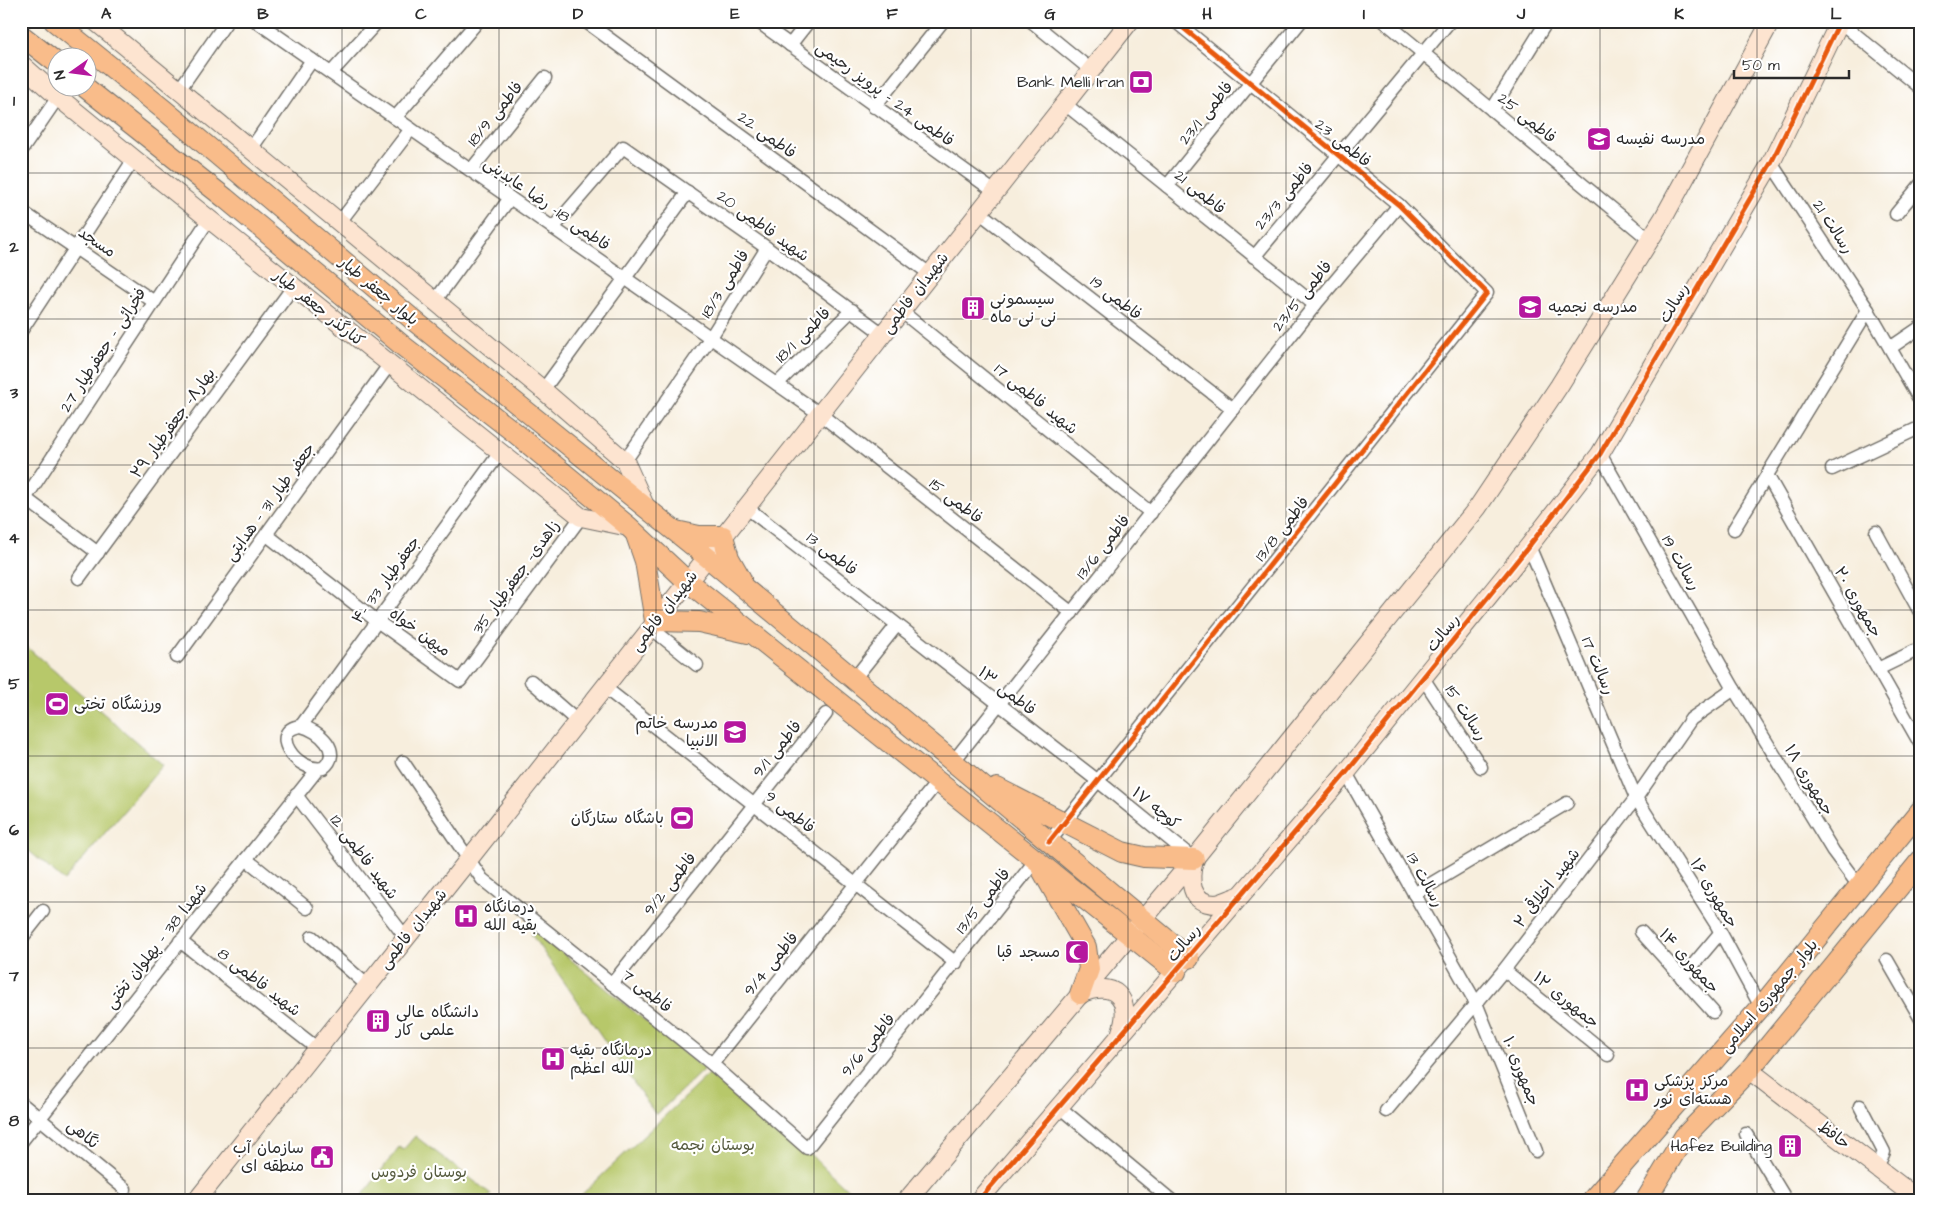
<svg xmlns="http://www.w3.org/2000/svg" width="1942" height="1221" viewBox="0 0 1942 1221" font-family="'Architects Daughter','Playpen Sans Arabic',sans-serif">
	<style>
		.green { fill: #b7c86b; stroke: #717a4b }
		.lines { fill: none; stroke-linecap: round; stroke-linejoin: round }
		.street-casing { stroke: #726f69; stroke-width: 15 }
		.secondary-casing { stroke: #726f69; stroke-width: 20 }
		.primary-casing { stroke: #726f69; stroke-width: 22 }
		.street { stroke: #fff; stroke-width: 12 }
		.secondary { stroke: #fde4d0; stroke-width: 18 }
		.primary { stroke: #f9bc8a; stroke-width: 20 }
		.cycleway-casing { stroke: #fff; stroke-width: 8 }
		.cycleway { stroke: #e8590c; stroke-width: 5 }
		.grid { fill: none; stroke: #2b2b2b; stroke-width: 1; stroke-opacity: 0.55 }
		.labels { text-anchor: middle; dominant-baseline: central; stroke-width: 4.5; stroke-linejoin: round; paint-order: stroke }
		.poi-label { font-size: 16px; fill: #2b2b2b; stroke: #fff; text-anchor: start }
		.street-label { font-size: 16px; fill: #2b2b2b; stroke: #fff }
		.park-label { font-size: 16px; fill: #555a3e; stroke: #fff }
		.neatline { fill: none; stroke: #2b2b2b; stroke-width: 2 }
		.grid-label { font-size: 16px; text-anchor: middle; font-weight: bold; fill: #2b2b2b }
	</style>
	<rect width="100%" height="100%" fill="#fff"/>
	<filter id="ink" filterUnits="userSpaceOnUse"><feTurbulence type="fractalNoise" baseFrequency=".02" numOctaves="2"/><feDisplacementMap in="SourceGraphic" scale="10" xChannelSelector="R" yChannelSelector="G"/><feConvolveMatrix kernelMatrix="1 2 1 2 8 2 1 2 1" color-interpolation-filters="sRGB"/></filter>
	<filter id="wash" filterUnits="userSpaceOnUse"><feTurbulence type="fractalNoise" baseFrequency=".0096" numOctaves="4" result="noise"/><feDisplacementMap in="SourceGraphic" scale="20" xChannelSelector="R" yChannelSelector="G"/><feGaussianBlur stdDeviation="1.12" result="paint"/><feColorMatrix in="noise" values="0 0 0 0 0 0 0 0 0 0 0 0 0 0 0 0 0 1.4 0 .05"/><feComposite in="paint" operator="in"/></filter>
	<g filter="url(#wash)">
		<rect width="100%" height="100%" fill="#f7eedd"/>
		<g class="green">
			<polygon points="21,642 163,765 64,881 21,844"/>
			<polygon points="536,931 704,1069 656,1115 531,934"/>
			<polygon points="709,1074 812,1156 859,1200 576,1200"/>
			<polygon points="415,1136 491,1194 487,1200 359,1200 399,1147 403,1150"/>
		</g>
	</g>
	<g filter="url(#ink)">
		<g class="lines">
			<defs>
				<g id="street">
					<polyline points="256,21 820,414 1072,613"/>
					<polyline points="585,21 930,274"/>
					<polyline points="757,21 995,192"/>
					<polyline points="1031,21 1091,70"/>
					<polyline points="1384,21 1650,240"/>
					<polyline points="1840,22 1921,88"/>
					<polyline points="790,45 809,21"/>
					<polyline points="331,73 378,21"/>
					<polyline points="179,90 227,21"/>
					<polyline points="1065,104 1315,305"/>
					<polyline points="874,107 943,21"/>
					<polyline points="1492,110 1547,21"/>
					<polyline points="395,118 478,21"/>
					<polyline points="251,149 312,60"/>
					<polyline points="21,151 58,97"/>
					<polyline points="1771,163 1868,310 1921,402"/>
					<polyline points="471,170 545,78"/>
					<polyline points="1167,186 1301,21"/>
					<polyline points="21,211 153,301"/>
					<polyline points="979,212 1233,409"/>
					<polyline points="1896,214 1921,184"/>
					<polyline points="339,223 411,129"/>
					<polyline points="553,228 623,147 767,248 883,334"/>
					<polyline points="1254,257 1450,21"/>
					<polyline points="435,301 510,198"/>
					<polyline points="901,311 1151,513"/>
					<polyline points="21,331 134,159"/>
					<polyline points="1890,348 1921,327"/>
					<polyline points="777,384 852,310"/>
					<polyline points="543,390 688,192"/>
					<polyline points="1600,454 1734,689 1833,851 1859,886"/>
					<polyline points="625,461 711,337 767,248"/>
					<polyline points="1832,469 1921,427"/>
					<polyline points="1767,475 1921,745"/>
					<polyline points="21,495 98,553"/>
					<polyline points="25,499 209,219"/>
					<polyline points="746,507 1098,781 1194,859"/>
					<polyline points="1734,529 1868,310"/>
					<polyline points="1876,532 1921,614"/>
					<polyline points="267,535 377,621 460,681 581,517"/>
					<polyline points="1529,546 1636,798 1716,924 1761,1007"/>
					<polyline points="79,578 293,287"/>
					<polyline points="650,627 697,665"/>
					<polyline points="177,657 389,365"/>
					<polyline points="1878,669 1921,648"/>
					<polyline points="858,674 897,625"/>
					<polyline points="1423,678 1481,767"/>
					<polyline points="531,681 577,721"/>
					<polyline points="604,687 956,963"/>
					<polyline points="301,726 499,454"/>
					<path d="M301,726C319,730 344,752 323,768C296,773 267,730 301,726Z"/>
					<polyline points="403,762 482,879 712,1064 807,1148 1036,860"/>
					<polyline points="953,762 1315,305 1399,205"/>
					<polyline points="1346,773 1476,1003 1536,1151"/>
					<polyline points="296,795 406,938"/>
					<polyline points="1049,842 1487,293 1399,205 1175,21"/>
					<polyline points="246,859 307,908"/>
					<polyline points="1414,894 1567,803"/>
					<polyline points="1641,932 1713,1012"/>
					<polyline points="312,937 368,986"/>
					<polyline points="21,939 43,911"/>
					<polyline points="180,941 318,1049"/>
					<polyline points="1887,960 1921,1019"/>
					<polyline points="1504,970 1608,1055"/>
					<polyline points="1682,978 1720,933"/>
					<polyline points="612,984 826,714"/>
					<polyline points="712,1064 938,781"/>
					<polyline points="21,1103 125,1189"/>
					<polyline points="1058,1106 1171,1200"/>
					<polyline points="1860,1106 1884,1152 1877,1168"/>
					<polyline points="1386,1111 1504,970 1636,798 1691,719 1734,689"/>
					<polyline points="1746,1134 1786,1200"/>
					<polyline points="21,1142 317,770"/>
				</g>
				<g id="secondary">
					<polyline points="95,21 543,390 625,461 646,508"/>
					<polyline points="21,64 58,97 134,159 581,517 629,527"/>
					<path d="M1194,860C1189,879 1189,904 1216,904C1223,903 1232,898 1239,896"/>
					<path d="M1080,994C1114,979 1133,998 1121,1032"/>
					<polyline points="1749,1070 1919,1200"/>
					<polyline points="197,1200 469,859 1130,21"/>
					<polyline points="907,1200 1194,859 1478,507 1559,386 1664,217 1771,21"/>
					<polyline points="979,1200 1346,773 1529,546 1600,454 1771,163 1840,21"/>
				</g>
				<g id="primary">
					<polyline points="54,21 163,109 417,323 707,557 1189,958"/>
					<polyline points="21,35 58,64"/>
					<polyline points="86,88 225,198 403,346 514,432 629,527 687,581 1176,972"/>
					<polyline points="676,531 699,536 723,536 729,558 741,579"/>
					<polyline points="636,535 645,561 655,621 699,622 748,633"/>
					<polyline points="997,788 1122,852 1144,857 1194,859"/>
					<polyline points="1042,870 1086,947 1089,969 1080,994"/>
					<polyline points="1592,1200 1761,1007 1921,810"/>
					<polyline points="1646,1200 1684,1137 1749,1070 1921,860"/>
				</g>
			</defs>
			<use href="#street" class="street-casing"/>
			<use href="#secondary" class="secondary-casing"/>
			<use href="#primary" class="primary-casing"/>
			<use href="#street" class="street"/>
			<use href="#secondary" class="secondary"/>
			<use href="#primary" class="primary"/>
			<defs>
				<g id="cycleway">
					<polyline points="1049,842 1487,293 1399,205 1175,21"/>
					<polyline points="979,1200 1346,773 1529,546 1600,454 1771,163 1840,21"/>
				</g>
			</defs>
			<use href="#cycleway" class="cycleway-casing"/>
			<use href="#cycleway" class="cycleway"/>
		</g>
	</g>
	<path class="grid" d="M185,21V1200M342,21V1200M499,21V1200M656,21V1200M814,21V1200M971,21V1200M1128,21V1200M1286,21V1200M1443,21V1200M1600,21V1200M1757,21V1200M21,173H1921M21,319H1921M21,465H1921M21,610H1921M21,756H1921M21,902H1921M21,1048H1921"/>
	<defs>
		<symbol id="bank-square" viewBox="-11 -11 22 22"><rect x="-9" y="-9" width="18" height="18" rx="4" fill="#b5179e" stroke="#fff"/><path d="M-6-4H6V4H-6ZM0-2.3a2.3 2.3 0 1 0 0 4.6a2.3 2.3 0 1 0 0-4.6Z" fill="#fff"/></symbol>
		<symbol id="school-square" viewBox="-11 -11 22 22"><rect x="-9" y="-9" width="18" height="18" rx="4" fill="#b5179e" stroke="#fff"/><path d="M0-5L7-2L0 1L-7-2ZM-4 1L0 2.5L4 1V4Q0 6-4 4Z" fill="#fff"/></symbol>
		<symbol id="building-square" viewBox="-11 -11 22 22"><rect x="-9" y="-9" width="18" height="18" rx="4" fill="#b5179e" stroke="#fff"/><path d="M-4-6H4V6H1V3H-1V6H-4ZM-2.5-4.3h1.7v1.8h-1.7ZM.8-4.3h1.7v1.8H.8ZM-2.5-1h1.7V.8h-1.7ZM.8-1h1.7V.8H.8Z" fill="#fff"/></symbol>
		<symbol id="stadium-square" viewBox="-11 -11 22 22"><rect x="-9" y="-9" width="18" height="18" rx="4" fill="#b5179e" stroke="#fff"/><path d="M0-5a6.5 5 0 1 0 0 10a6.5 5 0 1 0 0-10ZM-3.5-1.8h7v3.6h-7Z" fill="#fff"/></symbol>
		<symbol id="hospital-square" viewBox="-11 -11 22 22"><rect x="-9" y="-9" width="18" height="18" rx="4" fill="#b5179e" stroke="#fff"/><path d="M-5-5h3v3.5h4V-5h3V5h-3V1.5h-4V5h-3Z" fill="#fff"/></symbol>
		<symbol id="mosque-square" viewBox="-11 -11 22 22"><rect x="-9" y="-9" width="18" height="18" rx="4" fill="#b5179e" stroke="#fff"/><path d="M3.5-4.9A6 6 0 1 0 3.5 4.9A5 5 0 1 1 3.5-4.9Z" fill="#fff"/></symbol>
		<symbol id="civic-square" viewBox="-11 -11 22 22"><rect x="-9" y="-9" width="18" height="18" rx="4" fill="#b5179e" stroke="#fff"/><path d="M-.6-6.5H3V-4.5H.6V-3L4-1V1h2V6H-6V1h2V-1L-.6-3ZM-1.2 2.5V6h2.4V2.5Z" fill="#fff"/></symbol>
	</defs>
	<g fill-rule="evenodd">
		<use href="#bank-square" x="1127" y="68" width="28" height="28"/>
		<use href="#school-square" x="1585" y="125" width="28" height="28"/>
		<use href="#school-square" x="1516" y="293" width="28" height="28"/>
		<use href="#building-square" x="959" y="294" width="28" height="28"/>
		<use href="#stadium-square" x="43" y="690" width="28" height="28"/>
		<use href="#school-square" x="721" y="718" width="28" height="28"/>
		<use href="#stadium-square" x="668" y="804" width="28" height="28"/>
		<use href="#hospital-square" x="452" y="902" width="28" height="28"/>
		<use href="#mosque-square" x="1063" y="938" width="28" height="28"/>
		<use href="#building-square" x="364" y="1007" width="28" height="28"/>
		<use href="#hospital-square" x="539" y="1045" width="28" height="28"/>
		<use href="#hospital-square" x="1623" y="1076" width="28" height="28"/>
		<use href="#building-square" x="1776" y="1132" width="28" height="28"/>
		<use href="#civic-square" x="308" y="1143" width="28" height="28"/>
	</g>
	<g class="labels">
		<g class="poi-label">
			<text x="1124" y="82" text-anchor="end">Bank Melli Iran</text>
			<text x="1616" y="139">مدرسه نفیسه</text>
			<text x="990" y="299">سیسمونی<tspan x="990" dy="18">نی نی ماه</tspan></text>
			<text x="1548" y="307">مدرسه نجمیه</text>
			<text x="74" y="704">ورزشگاه تختی</text>
			<text x="718" y="723" text-anchor="end">مدرسه خاتم<tspan x="718" dy="18">الانبیا</tspan></text>
			<text x="664" y="818" text-anchor="end">باشگاه ستارگان</text>
			<text x="484" y="907">درمانگاه<tspan x="484" dy="18">بقیه الله</tspan></text>
			<text x="1060" y="952" text-anchor="end">مسجد قبا</text>
			<text x="396" y="1012">دانشگاه عالی<tspan x="396" dy="18">علمی کار</tspan></text>
			<text x="570" y="1050">درمانگاه بقیه<tspan x="570" dy="18">الله اعظم</tspan></text>
			<text x="1654" y="1081">مرکز پزشکی<tspan x="1654" dy="18">هسته‌ای نور</tspan></text>
			<text x="1772" y="1146" text-anchor="end">Hafez Building</text>
			<text x="304" y="1148" text-anchor="end">سازمان آب<tspan x="304" dy="18">منطقه ای</tspan></text>
		</g>
		<g class="street-label">
			<text transform="translate(885 94) rotate(36)">فاطمی 24 - پرویز رحیمی</text>
			<text transform="translate(1206 113) rotate(-51)">فاطمی 23/1</text>
			<text transform="translate(495 114) rotate(-51)">فاطمی 18/9</text>
			<text transform="translate(1527 118) rotate(39)">فاطمی 25</text>
			<text transform="translate(767 135) rotate(36)">فاطمی 22</text>
			<text transform="translate(1343 143) rotate(39)">فاطمی 23</text>
			<text transform="translate(1200 192) rotate(39)">فاطمی 21</text>
			<text transform="translate(1284 196) rotate(-50)">فاطمی 23/3</text>
			<text transform="translate(547 204) rotate(35)">فاطمی 18- رضا عابدینی</text>
			<text transform="translate(763 226) rotate(36)">شهید فاطمی 20</text>
			<text transform="translate(1833 227) rotate(57)">رسالت 21</text>
			<text transform="translate(97 242) rotate(34)">مسجد</text>
			<text transform="translate(725 284) rotate(-58)">فاطمی 18/3</text>
			<text transform="translate(379 291) rotate(40)">بلوار جعفر طیار</text>
			<text transform="translate(915 293) rotate(-52)">شهیدان فاطمی</text>
			<text transform="translate(1302 296) rotate(-51)">فاطمی 23/5</text>
			<text transform="translate(1116 298) rotate(38)">فاطمی 19</text>
			<text transform="translate(1674 303) rotate(-59)">رسالت</text>
			<text transform="translate(319 308) rotate(39)">کنارگذر جعفر طیار</text>
			<text transform="translate(803 335) rotate(-45)">فاطمی 18/1</text>
			<text transform="translate(103 350) rotate(-57)">فخرائی - جعفرطیار 27</text>
			<text transform="translate(1036 399) rotate(39)">شهید فاطمی 17</text>
			<text transform="translate(173 423) rotate(-54)">بهار۸- جعفرطیار ۲۹</text>
			<text transform="translate(956 501) rotate(38)">فاطمی 15</text>
			<text transform="translate(270 502) rotate(-54)">جعفر طیار 31 - هدایتی</text>
			<text transform="translate(1282 529) rotate(-52)">فاطمی 13/8</text>
			<text transform="translate(1103 547) rotate(-52)">فاطمی 13/6</text>
			<text transform="translate(832 554) rotate(38)">فاطمی 13</text>
			<text transform="translate(1681 563) rotate(60)">رسالت 19</text>
			<text transform="translate(516 577) rotate(-54)">زاهدی- جعفرطیار 35</text>
			<text transform="translate(386 580) rotate(-54)">۴- جعفرطیار 33</text>
			<text transform="translate(1858 602) rotate(60)">جمهوری ۲۰</text>
			<text transform="translate(664 611) rotate(-52)">شهیدان فاطمی</text>
			<text transform="translate(420 632) rotate(36)">میهن خواه</text>
			<text transform="translate(1443 633) rotate(-51)">رسالت</text>
			<text transform="translate(1598 666) rotate(67)">رسالت 17</text>
			<text transform="translate(1007 691) rotate(38)">فاطمی ۱۳</text>
			<text transform="translate(1466 713) rotate(57)">رسالت 15</text>
			<text transform="translate(777 749) rotate(-51)">فاطمی 9/1</text>
			<text transform="translate(1809 780) rotate(59)">جمهوری ۱۸</text>
			<text transform="translate(1156 808) rotate(39)">کوچه ۱۷</text>
			<text transform="translate(790 812) rotate(38)">فاطمی 9</text>
			<text transform="translate(364 857) rotate(53)">شهید فاطمی 12</text>
			<text transform="translate(1425 880) rotate(61)">رسالت 13</text>
			<text transform="translate(670 884) rotate(-52)">فاطمی 9/2</text>
			<text transform="translate(1547 888) rotate(-52)">شهید اخلاقی ۲</text>
			<text transform="translate(1714 893) rotate(59)">جمهوری ۱۶</text>
			<text transform="translate(983 901) rotate(-52)">فاطمی 13/5</text>
			<text transform="translate(413 929) rotate(-51)">شهیدان فاطمی</text>
			<text transform="translate(1184 943) rotate(-50)">رسالت</text>
			<text transform="translate(156 946) rotate(-52)">شهدا 38 - پهلوان تختی</text>
			<text transform="translate(1689 961) rotate(48)">جمهوری ۱۴</text>
			<text transform="translate(771 964) rotate(-51)">فاطمی 9/4</text>
			<text transform="translate(259 982) rotate(38)">شهید فاطمی 8</text>
			<text transform="translate(647 991) rotate(39)">فاطمی 7</text>
			<text transform="translate(1769 996) rotate(-50)">بلوار جمهوری اسلامی</text>
			<text transform="translate(1566 1000) rotate(39)">جمهوری ۱۲</text>
			<text transform="translate(868 1045) rotate(-51)">فاطمی 9/6</text>
			<text transform="translate(1521 1071) rotate(68)">جمهوری ۱۰</text>
			<text transform="translate(83 1134) rotate(40)">نگاهی</text>
			<text transform="translate(1834 1135) rotate(37)">حافظ</text>
		</g>
		<g class="park-label">
			<text x="713" y="1145">بوستان نجمه</text>
			<text x="419" y="1172">بوستان فردوس</text>
		</g>
	</g>
	<rect width="1942" height="1221" fill="none" stroke="#fff" stroke-width="55"/>
	<g transform="translate(72 72) rotate(256)"><circle r="24" fill="#ffffff" stroke="#aaaaaa"/>
	<path d="M0-4L9 19L0 12L-9 19Z" fill="#b5179e"/>
	<text y="-8" font-size="14" font-weight="bold" text-anchor="middle" fill="#2b2b2b">N</text>
	</g>
	<path d="M1734 70v8h115v-8" fill="none" stroke="#2b2b2b" stroke-width="2.5"/>
	<text x="1742" y="70" font-size="15" fill="#2b2b2b" stroke="#ffffff" stroke-width="4" paint-order="stroke">50 m</text>
	<rect x="28" y="28" width="1886" height="1166" class="neatline"/>
	<g class="grid-label">
		<text x="106" y="19">A</text>
		<text x="263" y="19">B</text>
		<text x="421" y="19">C</text>
		<text x="578" y="19">D</text>
		<text x="735" y="19">E</text>
		<text x="892" y="19">F</text>
		<text x="1050" y="19">G</text>
		<text x="1207" y="19">H</text>
		<text x="1364" y="19">I</text>
		<text x="1521" y="19">J</text>
		<text x="1679" y="19">K</text>
		<text x="1836" y="19">L</text>
		<text x="14" y="106">1</text>
		<text x="14" y="252">2</text>
		<text x="14" y="398">3</text>
		<text x="14" y="543">4</text>
		<text x="14" y="689">5</text>
		<text x="14" y="835">6</text>
		<text x="14" y="981">7</text>
		<text x="14" y="1126">8</text>
	</g>
</svg>
